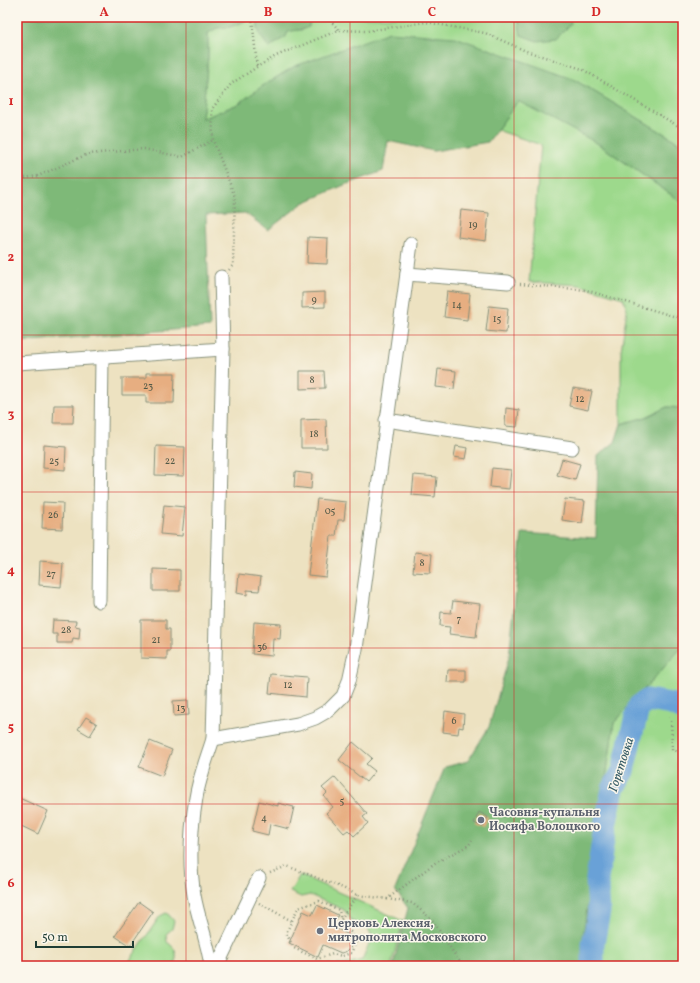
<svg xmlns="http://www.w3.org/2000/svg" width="700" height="983" viewBox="0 0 700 983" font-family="Vollkorn,serif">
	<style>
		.green { fill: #9dd98c; stroke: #5e8b60 }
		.forest { fill: #7eb978; stroke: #4e7b56 }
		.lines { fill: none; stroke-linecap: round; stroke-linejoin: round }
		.river { stroke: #69a1d7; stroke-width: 23 }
		.building { fill: #e7ae81 }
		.minor-casing { stroke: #86907a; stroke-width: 15 }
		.path { stroke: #86907a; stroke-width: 2.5; stroke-dasharray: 1 3; stroke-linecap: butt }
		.minor { stroke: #fff; stroke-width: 13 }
		.grid { fill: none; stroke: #d62828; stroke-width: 1; stroke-opacity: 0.55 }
		.worship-dot { fill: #6b7280; stroke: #fbf7ec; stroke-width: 1.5 }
		.labels { text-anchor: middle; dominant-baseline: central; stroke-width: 3; stroke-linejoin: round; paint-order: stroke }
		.number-label { font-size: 10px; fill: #515947 }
		.worship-label { font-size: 12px; font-weight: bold; fill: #5b616d; stroke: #fbf7ec; text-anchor: start }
		.water-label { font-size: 13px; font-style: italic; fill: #355b65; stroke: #fbf7ec }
		.neatline { fill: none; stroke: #d62828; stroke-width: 1.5 }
		.grid-label { font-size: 13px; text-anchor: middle; font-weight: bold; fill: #d62828 }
	</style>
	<rect width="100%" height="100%" fill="#fbf7ec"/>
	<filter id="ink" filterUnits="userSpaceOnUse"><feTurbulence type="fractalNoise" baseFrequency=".025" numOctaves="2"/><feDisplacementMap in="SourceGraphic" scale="8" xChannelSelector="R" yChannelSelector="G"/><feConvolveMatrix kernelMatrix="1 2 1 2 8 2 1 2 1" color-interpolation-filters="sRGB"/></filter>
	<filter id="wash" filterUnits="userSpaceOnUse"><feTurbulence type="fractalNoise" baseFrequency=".012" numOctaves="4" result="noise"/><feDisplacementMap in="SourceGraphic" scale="16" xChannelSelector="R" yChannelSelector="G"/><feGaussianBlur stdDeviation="0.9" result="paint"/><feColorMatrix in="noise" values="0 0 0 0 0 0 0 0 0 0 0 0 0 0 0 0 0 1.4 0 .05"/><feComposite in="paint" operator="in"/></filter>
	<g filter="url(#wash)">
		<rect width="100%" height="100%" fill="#ede2c1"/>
		<g class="green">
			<polygon points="246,17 258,17 258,28 269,48 282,39 285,38 288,32 295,30 303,30 310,19 310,17 518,17 521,35 571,24 569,17 683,17 683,145 573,79 295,66 264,85 238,104 202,119 208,57 208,33 217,28 230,27 245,21"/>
			<polygon points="518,100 597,143 683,203 683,408 667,407 646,417 621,424 621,351 627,309 623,298 579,285 529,282 541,145 497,130"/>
			<polygon points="683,646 683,966 587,966 583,936 614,723"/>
			<polygon points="300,875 403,921 391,966 320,966 321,964 342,965 362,960 372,937 369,930 352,921 344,910 310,895 301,897 290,892"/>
			<path d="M166,913L169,915L174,921L172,929L166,934L167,942C177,949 178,954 174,966H126L160,916Z"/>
		</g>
		<g class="forest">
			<polygon points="17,17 246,17 245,21 230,27 217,28 208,33 208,57 202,119 238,104 264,85 295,66 389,32 455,37 573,79 683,145 683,203 597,143 518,101 488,142 434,151 388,141 383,171 342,186 303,203 268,230 245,213 206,215 210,327 17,342"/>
			<path d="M258,17H310L309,27C302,30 295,30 288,32L285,38L282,39L269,48L260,35L258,28Z"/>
			<polygon points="518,17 569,17 571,24 556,39 537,41 521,35"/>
			<polygon points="667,407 683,408 683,646 614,723 583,936 587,966 393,966 408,908 395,890 445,767 468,761 489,727 509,657 522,533 596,538 598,456 615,442 621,424 646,417"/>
		</g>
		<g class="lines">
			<polyline class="river" points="593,966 593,944 599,912 597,879 606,821 613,789 623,771 631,736 639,706 648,700 671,704 683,709"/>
		</g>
		<g id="blocks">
			<g class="building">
				<polygon points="461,210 489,213 486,241 458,237"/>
				<polygon points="308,237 328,238 327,264 307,263"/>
				<polygon points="447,291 470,294 467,320 444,317"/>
				<polygon points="325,292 325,307 302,308 302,293"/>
				<polygon points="489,306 508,308 506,333 486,331"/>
				<polygon points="438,369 456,371 454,389 436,387"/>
				<polygon points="300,371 324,371 325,388 300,389"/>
				<polygon points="146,373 175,373 174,403 146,403 146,395 122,395 122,378 146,378"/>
				<polygon points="573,388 592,391 588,410 569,406"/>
				<polygon points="54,405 74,405 73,423 53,423"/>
				<polygon points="506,408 519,410 517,427 505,426"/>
				<polygon points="326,419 327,448 301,448 301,420"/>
				<polygon points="44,445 66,447 65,470 43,468"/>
				<polygon points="156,446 185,447 184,476 155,475"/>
				<polygon points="456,446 468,448 466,459 454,457"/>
				<polygon points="562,459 580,464 575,480 557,475"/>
				<polygon points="492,468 511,470 509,489 490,487"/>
				<polygon points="295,472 312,474 311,489 294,487"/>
				<polygon points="414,475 437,477 435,497 412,495"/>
				<polygon points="317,499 346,502 344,520 338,520 336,536 331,536 326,577 308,575"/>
				<polygon points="565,499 585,501 582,523 562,520"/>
				<polygon points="43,502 63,503 62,529 42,528"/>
				<polygon points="164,505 185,507 182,536 161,534"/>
				<polygon points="415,552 432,554 430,573 413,572"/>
				<polygon points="40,561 63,563 61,587 39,585"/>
				<polygon points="153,569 180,570 180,591 153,591"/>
				<polygon points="239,574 261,577 259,591 247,590 247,595 237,593"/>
				<polygon points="453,601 480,604 476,637 449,634 450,627 440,626 441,612 451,613"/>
				<polygon points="53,620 76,621 75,626 80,627 79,639 73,638 72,643 57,643 57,634 52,634"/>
				<polygon points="141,620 166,620 166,629 170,629 170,651 167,651 167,659 141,658"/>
				<polygon points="254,622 281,624 280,639 273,638 272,656 252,654"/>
				<polygon points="448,670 466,670 466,682 447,682"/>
				<polygon points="271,674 307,677 306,697 269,693"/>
				<polygon points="188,700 189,715 174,716 173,701"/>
				<polygon points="445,711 464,714 463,728 459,727 458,734 443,732"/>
				<polygon points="86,717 97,724 90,736 78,729"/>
				<polygon points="150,741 172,750 162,776 139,767"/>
				<polygon points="353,742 372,758 366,764 375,771 366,782 339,760"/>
				<polygon points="335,777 367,814 363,817 368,823 354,836 348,830 344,833 326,813 333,807 324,796 327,793 322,788"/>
				<polygon points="17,797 48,811 38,834 17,824"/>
				<polygon points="259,801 278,806 278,803 294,807 289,829 270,824 268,835 252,831"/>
				<polygon points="479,812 488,817 483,827 474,823"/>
				<polygon points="139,902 153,912 130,946 115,936"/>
				<polygon points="317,905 338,915 332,926 349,935 351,939 352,943 351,947 348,950 345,952 341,953 323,945 318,957 289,943 303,911 312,915"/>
			</g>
		</g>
	</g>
	<g filter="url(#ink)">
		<use href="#blocks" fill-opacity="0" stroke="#86907a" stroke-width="1"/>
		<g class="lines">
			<defs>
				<g id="minor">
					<polyline points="407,274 508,282"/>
					<polyline points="17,363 223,349"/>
					<polyline points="386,420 572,448"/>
					<polyline points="99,601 102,357"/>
					<polyline points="213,739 298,724 315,718 329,710 343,696 349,681 356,649 411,244"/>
					<path d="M211,966C208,942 198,919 194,895C189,865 191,828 196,798C199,778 207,758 213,739L223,349L221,277"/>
					<polyline points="217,966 259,878"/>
				</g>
			</defs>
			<use href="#minor" class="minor-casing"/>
			<g class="path">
				<polyline points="252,17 257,67"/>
				<polyline points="327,17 339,30"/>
				<polyline points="17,179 38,176 88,154 144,149 182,157 213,140"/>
				<polyline points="229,270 233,265 235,197 213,140 212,109 231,84 257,67 276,56 339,30 367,31 426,22 485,33 526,51 582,69 683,129"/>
				<polyline points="520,284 586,290 683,319"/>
				<polyline points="671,717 672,749 683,754"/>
				<polyline points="270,873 287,866 343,888 357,895 387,899 435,863 469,845 472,840"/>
				<polyline points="387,899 412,903 423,912 433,921 455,955 463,966"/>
				<polygon points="319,901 339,910 342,926 352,933 356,942 351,953 342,956 333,954 317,959 294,948 286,933 298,908"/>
				<polyline points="259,903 292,921"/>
				<polyline points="341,919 357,895"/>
			</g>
			<use href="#minor" class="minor"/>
		</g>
	</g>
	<path class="grid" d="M186,17V966M350,17V966M514,17V966M17,178H683M17,335H683M17,492H683M17,648H683M17,804H683"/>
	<g class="worship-dot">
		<circle cx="481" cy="820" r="4"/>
		<circle cx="320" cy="931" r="4"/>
	</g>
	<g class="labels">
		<g class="number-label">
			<text x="473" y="225">19</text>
			<text x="314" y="300">9</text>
			<text x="457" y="305">14</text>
			<text x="497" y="319">15</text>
			<text x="312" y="380">8</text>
			<text x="148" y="386">23</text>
			<text x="580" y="399">12</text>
			<text x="314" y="434">18</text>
			<text x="54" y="461">25</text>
			<text x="170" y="461">22</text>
			<text x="330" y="511">05</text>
			<text x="53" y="515">26</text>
			<text x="422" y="563">8</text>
			<text x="51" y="574">27</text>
			<text x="459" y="619">7</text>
			<text x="66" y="630">28</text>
			<text x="156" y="640">21</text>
			<text x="262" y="647">36</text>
			<text x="288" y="685">12</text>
			<text x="181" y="708">13</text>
			<text x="454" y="721">6</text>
			<text x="342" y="801">5</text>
			<text x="264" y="818">4</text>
		</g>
		<g class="worship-label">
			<text x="489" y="813">Часовня-купальня<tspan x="489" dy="14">Иосифа Волоцкого</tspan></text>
			<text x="328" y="924">Церковь Алексия,<tspan x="328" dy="14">митрополита Московского</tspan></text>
		</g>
		<g class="water-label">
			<text transform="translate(622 765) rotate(-72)">Горетовка</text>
		</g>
	</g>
	<rect width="700" height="983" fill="none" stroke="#fbf7ec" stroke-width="44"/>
	<path d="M36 941v6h97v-6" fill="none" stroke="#1f3d34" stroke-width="2"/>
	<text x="42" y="941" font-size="12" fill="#1f3d34" stroke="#fbf7ec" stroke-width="3" paint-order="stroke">50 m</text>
	<rect x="22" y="22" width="656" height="939" class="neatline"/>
	<g class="grid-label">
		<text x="104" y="16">A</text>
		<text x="268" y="16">B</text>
		<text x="432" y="16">C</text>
		<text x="596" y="16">D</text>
		<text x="11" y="105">1</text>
		<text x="11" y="261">2</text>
		<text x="11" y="418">3</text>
		<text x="11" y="574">4</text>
		<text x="11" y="731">5</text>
		<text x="11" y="887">6</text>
	</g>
</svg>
